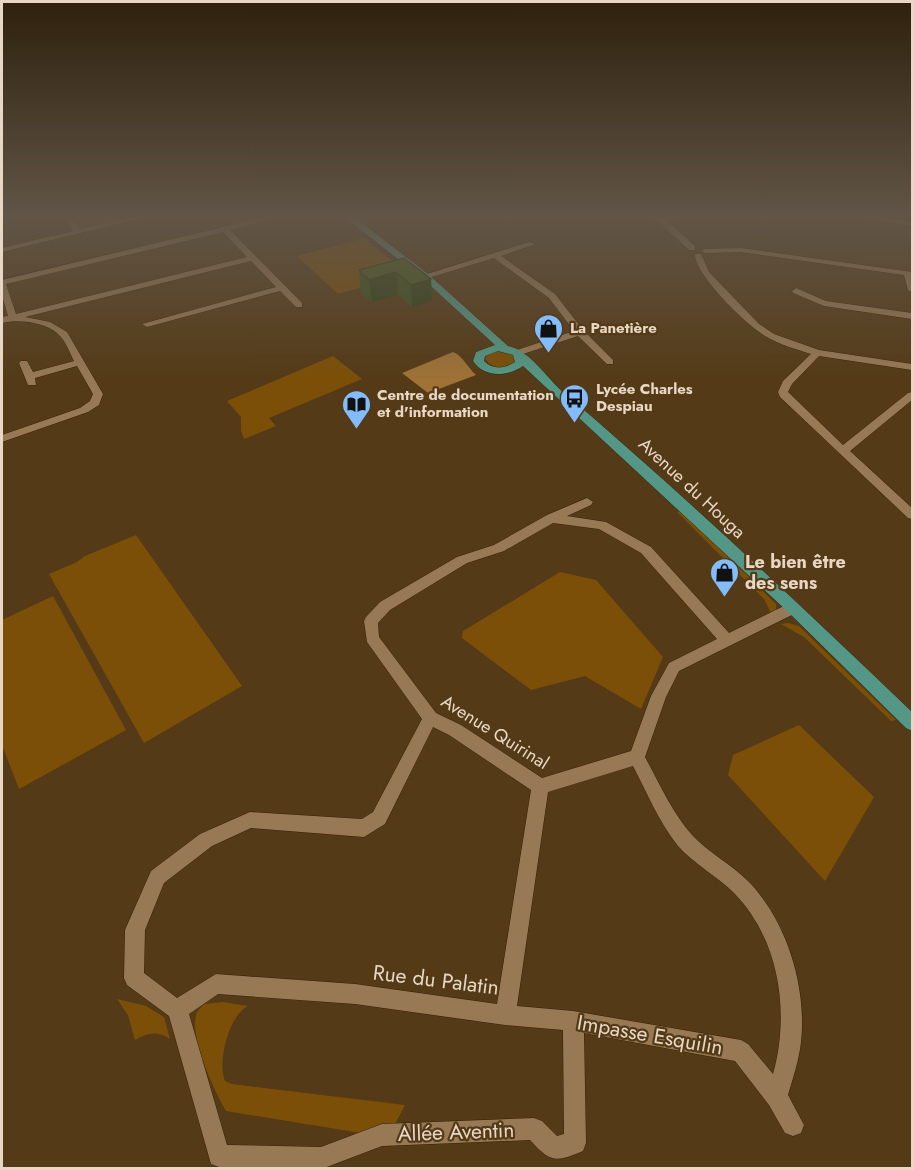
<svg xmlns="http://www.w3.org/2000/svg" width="914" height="1170" viewBox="0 0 914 1170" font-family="Jost,sans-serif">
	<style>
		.green { fill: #7b4f07 }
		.forest { fill: #9f7236 }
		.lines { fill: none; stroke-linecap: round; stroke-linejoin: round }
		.minor-casing { stroke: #362206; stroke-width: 1 }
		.major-casing { stroke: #362206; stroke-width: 1 }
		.minor { fill: #977955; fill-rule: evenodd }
		.major { fill: #549786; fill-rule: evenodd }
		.wall { fill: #38521c }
		.shaded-wall { fill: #2e4217 }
		.building { fill: #415f21; stroke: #2e4217; stroke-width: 1.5 }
		.labels { text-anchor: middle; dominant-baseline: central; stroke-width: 4.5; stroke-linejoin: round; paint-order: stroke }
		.far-poi-label { font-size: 15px; font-weight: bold; fill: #e7d7c4; stroke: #543a16; text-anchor: start }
		.street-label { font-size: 18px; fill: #e7d7c4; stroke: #543a16 }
		.poi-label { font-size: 18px; font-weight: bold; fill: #e7d7c4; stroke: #543a16; text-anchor: start }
		.near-street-label { font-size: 21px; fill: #e7d7c4; stroke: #543a16 }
	</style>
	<rect width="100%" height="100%" fill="#543a16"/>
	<g class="green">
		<polygon points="71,216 142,216 87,229 79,228"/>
		<polygon points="364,238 408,274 338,294 297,256"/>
		<path d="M498,350L511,352L517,362C505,367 493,372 485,358L488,354Z"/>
		<polygon points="333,356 362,379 269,418 276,426 244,439 241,431 241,417 227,401"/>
		<polygon points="679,508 776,604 776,612 772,615 764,599 678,513"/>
		<polygon points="136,535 242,686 144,743 49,574 77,562 85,556"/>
		<polygon points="560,572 596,580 663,657 641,709 585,676 531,690 462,638 463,631"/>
		<polygon points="53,596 126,730 19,789 2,745 2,620"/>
		<polygon points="788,623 799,626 896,720 891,721 804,637 781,624"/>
		<polygon points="799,725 874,797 825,881 728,775 733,755"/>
		<path d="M117,999L146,1006L164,1017L170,1039C158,1031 148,1032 135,1040L128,1015Z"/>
		<path d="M223,1002L248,1006C229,1015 217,1062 225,1081L232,1084L405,1105L394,1126L361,1133L226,1111C214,1090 190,1039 196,1015C197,1011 201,1007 205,1004Z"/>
	</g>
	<path class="forest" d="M453,352C463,356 468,368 476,375L428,393L402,373Z"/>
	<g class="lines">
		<defs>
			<g id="minor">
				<polygon points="64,216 71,216 80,229 136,216 151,216 2,252 2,248 73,231"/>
				<path d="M269,216H283L230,230L302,303V307H296L280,291L147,327L142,324L276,287L251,261L25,317L50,322L67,332L103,394L99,405L88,412L2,442V435L80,408L90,401L93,394L77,366L35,378L36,385H28L19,363L21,361H27L33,372L74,361C70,353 66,342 60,336C48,322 18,319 2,323V317L8,316L2,295V280ZM223,232L247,257L16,314L6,284Z"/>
				<polygon points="649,216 659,216 664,219 685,216 668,222 695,246 695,250 689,250 661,224"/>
				<polygon points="856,216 877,216 912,222 912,226"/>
				<polygon points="529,242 536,244 501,256 555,294 583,330 613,360 613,364 607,364 578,336 520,355 514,355 514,351 574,331 549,298 494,258 425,279 421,276"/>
				<polygon points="741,248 912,272 912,292 908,290 904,275 741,252 705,253 701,251 705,249"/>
				<path d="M695,254H701L709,272L759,324L774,334L819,350L912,364V370L819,356L792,384L788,392L843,445L908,393L912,392V400L850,451L912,508V519L908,518L780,397L778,392L783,381L811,354C796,349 780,345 767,337C748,327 694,274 695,254Z"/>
				<polygon points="796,288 826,301 912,313 912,319 824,306 793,293 792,291"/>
				<path d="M587,498L593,502L591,505L567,516L606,522L651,547L729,633L788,604H798L800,608L798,612L679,671L666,697L645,757C659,783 672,812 692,835C709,853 731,864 748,881C787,921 807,987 801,1042C799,1060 793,1078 788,1095L804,1125L801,1133L793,1136L785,1133L769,1105L735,1061L584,1033L586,1143L583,1151C555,1163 550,1162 530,1140L382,1146L324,1168L219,1167L211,1164L169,1016L127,985L124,978L125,930L151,871L200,834L250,812L362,819L373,812L422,719L367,642L364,621L366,617L380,602L457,557L494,545L547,515ZM553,523L599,529L641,553L717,639L669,663L651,696L631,751L542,778L461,725L436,713L379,637L378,623L390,610L467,563L504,551ZM433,727L449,735L531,790L497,1004L355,984L216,974L177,998L144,973L145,930L164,883L212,846L251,828L364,837L385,824ZM633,766C647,793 659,822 678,846C694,864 717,876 734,893C780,940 790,1013 773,1074L748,1044L741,1040L573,1011L517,1006L548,792ZM218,994L355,1004L505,1025L563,1030L564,1134L557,1136L542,1121L534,1118L382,1124L321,1147L227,1145L189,1014Z"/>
			</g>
			<path id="major" d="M343,216H353L428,274L508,346C529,350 547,378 563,392C683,494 798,603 912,712V731L906,728L788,612L523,366C507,377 485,378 473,361L476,352L495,345L422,278ZM498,351L513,355L515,362C504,369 493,370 484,361L485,356Z"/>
		</defs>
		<use href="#minor" class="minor-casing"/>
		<use href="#major" class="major-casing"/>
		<use href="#minor" class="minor"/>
		<use href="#major" class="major"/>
	</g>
	<polygon class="wall" points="404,258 431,279 432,301 412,307 398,295 372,302 361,293 359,270"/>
	<g class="shaded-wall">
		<polygon points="396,272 398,295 372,302 369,280"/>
		<polygon points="431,279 432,301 412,307 411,285"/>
	</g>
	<polygon class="building" points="404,258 431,279 411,285 396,272 369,280 359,270"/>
	<linearGradient id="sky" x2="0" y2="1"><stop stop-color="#2e200c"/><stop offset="0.57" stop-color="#615547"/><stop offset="1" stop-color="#615547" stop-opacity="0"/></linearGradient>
	<rect width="914" height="380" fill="url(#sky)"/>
	<defs>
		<symbol id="shop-pin" viewBox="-11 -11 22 30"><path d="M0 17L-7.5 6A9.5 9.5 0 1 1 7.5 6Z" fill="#82bcfa" stroke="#543a16"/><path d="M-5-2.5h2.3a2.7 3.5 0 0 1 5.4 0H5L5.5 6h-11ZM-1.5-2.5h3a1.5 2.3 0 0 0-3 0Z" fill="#111"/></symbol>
		<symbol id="bus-pin" viewBox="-11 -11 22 30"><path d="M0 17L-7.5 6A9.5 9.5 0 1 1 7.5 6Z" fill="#82bcfa" stroke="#543a16"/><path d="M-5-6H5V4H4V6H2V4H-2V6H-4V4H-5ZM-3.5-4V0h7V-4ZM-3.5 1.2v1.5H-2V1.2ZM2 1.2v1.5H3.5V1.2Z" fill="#111"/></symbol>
		<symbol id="library-pin" viewBox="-11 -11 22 30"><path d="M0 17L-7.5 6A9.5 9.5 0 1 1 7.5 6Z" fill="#82bcfa" stroke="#543a16"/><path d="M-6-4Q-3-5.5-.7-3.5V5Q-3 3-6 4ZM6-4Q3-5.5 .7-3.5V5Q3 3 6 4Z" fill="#111"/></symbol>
	</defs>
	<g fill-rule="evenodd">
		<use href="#shop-pin" x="532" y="312" width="33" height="45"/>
		<use href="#bus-pin" x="558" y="382" width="33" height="45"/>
		<use href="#library-pin" x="340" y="388" width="33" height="45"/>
		<use href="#shop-pin" x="708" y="556" width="33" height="45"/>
	</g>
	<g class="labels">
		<g class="far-poi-label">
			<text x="570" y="328">La Panetière</text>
			<text x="596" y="389">Lycée Charles<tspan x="596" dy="17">Despiau</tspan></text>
			<text x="377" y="395">Centre de documentation<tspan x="377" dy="17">et d'information</tspan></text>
		</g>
		<g class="street-label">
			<text transform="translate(692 488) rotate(43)">Avenue du Houga</text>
			<text transform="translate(495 732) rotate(32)">Avenue Quirinal</text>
		</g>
		<g class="poi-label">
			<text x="745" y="562">Le bien être<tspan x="745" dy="21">des sens</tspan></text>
		</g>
		<g class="near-street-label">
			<text transform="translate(436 980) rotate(7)">Rue du Palatin</text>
			<text transform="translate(650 1035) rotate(10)">Impasse Esquilin</text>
			<text transform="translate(456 1132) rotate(-2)">Allée Aventin</text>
		</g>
	</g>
	<rect width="914" height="1170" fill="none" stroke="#e7d7c4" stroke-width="6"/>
</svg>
